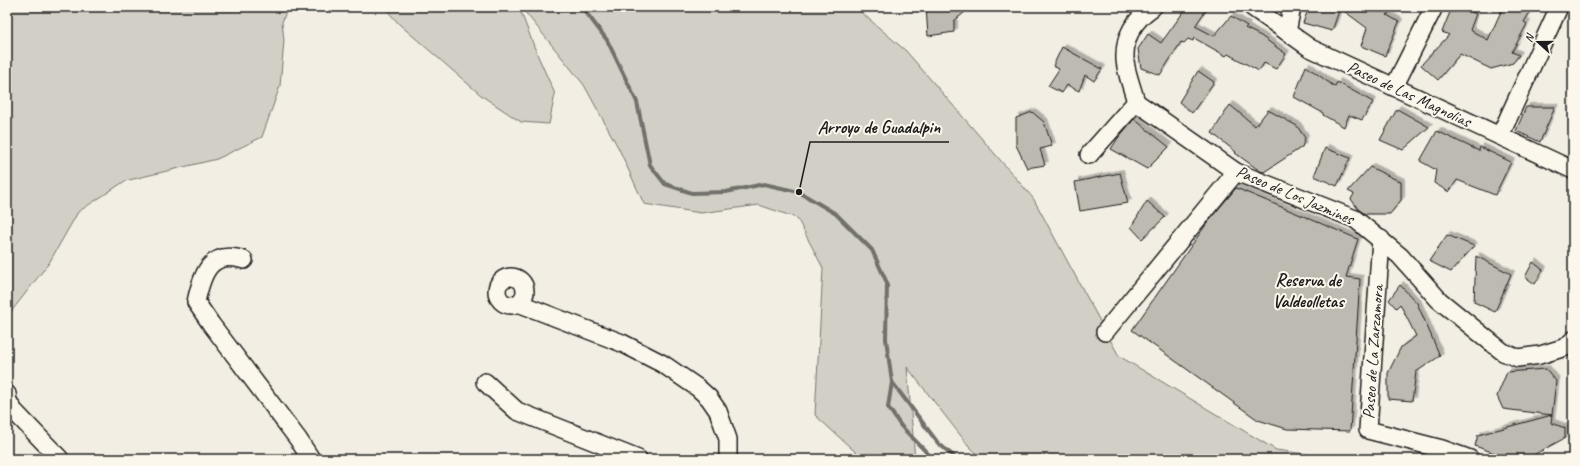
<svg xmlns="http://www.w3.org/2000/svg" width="1580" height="466" viewBox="0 0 1580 466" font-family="Caveat,sans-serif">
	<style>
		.green { fill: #d2cfc6; stroke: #777671 }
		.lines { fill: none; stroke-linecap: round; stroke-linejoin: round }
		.stream { stroke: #716f6b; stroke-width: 4 }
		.building { fill: #bdbab1; stroke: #1c1c1c; filter: url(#shadow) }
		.minor-casing { stroke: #1c1c1c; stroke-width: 20 }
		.minor { stroke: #fbf7ec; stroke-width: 17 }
		.labels { text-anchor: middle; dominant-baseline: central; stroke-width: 4; stroke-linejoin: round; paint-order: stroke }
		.street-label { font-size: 17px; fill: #1c1c1c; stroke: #fbf7ec }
		.neighbourhood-label { font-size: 18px; font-weight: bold; fill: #1c1c1c; stroke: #fbf7ec }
		.leader { fill: none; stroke: #1c1c1c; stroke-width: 1.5 }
		.callout-dot { fill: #1c1c1c; stroke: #fbf7ec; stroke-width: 1.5 }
		.callout-label { font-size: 18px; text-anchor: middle; font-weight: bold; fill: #1c1c1c; stroke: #fbf7ec; stroke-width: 4; stroke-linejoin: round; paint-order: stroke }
	</style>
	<defs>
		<filter id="shadow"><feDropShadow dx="3.5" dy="-3.5" stdDeviation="0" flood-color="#0004"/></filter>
	</defs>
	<rect width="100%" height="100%" fill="#f2eee4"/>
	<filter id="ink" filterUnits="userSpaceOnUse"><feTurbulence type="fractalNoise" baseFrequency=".025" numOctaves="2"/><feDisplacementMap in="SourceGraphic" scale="8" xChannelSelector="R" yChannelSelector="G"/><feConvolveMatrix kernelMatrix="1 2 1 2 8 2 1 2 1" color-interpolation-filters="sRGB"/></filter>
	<g filter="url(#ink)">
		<g class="green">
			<polygon points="7,7 288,7 282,22 284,41 280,86 262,137 217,159 125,181 78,212 49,263 7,317"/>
			<polygon points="384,7 519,7 537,54 555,94 549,124 521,122 482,96 399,24"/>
			<polygon points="521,7 855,7 906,51 1033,198 1119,356 1276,450 1343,459 982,459 968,445 907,367 915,459 863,459 815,415 823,268 797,218 759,205 701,213 644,204 619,149 584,85"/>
		</g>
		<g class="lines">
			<g class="stream">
				<polyline points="579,7 585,11 607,40 637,102 650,165 665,184 692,193 726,192 764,184 799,192 836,214 872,250 887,283 886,339 892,382 938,443 957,459"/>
				<polyline points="892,382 888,407 901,426 933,459"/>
			</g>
		</g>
		<g class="building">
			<polygon points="926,7 971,7 954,21 954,32 928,36"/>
			<polygon points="1187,7 1208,7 1195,26 1214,36 1231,16 1247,26 1245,28 1261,36 1286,54 1276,69 1264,63 1259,71 1228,54 1226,56 1194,38 1193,41 1188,39 1184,43 1181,42 1160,75 1141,68 1138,49 1148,34 1161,43"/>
			<polygon points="1309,7 1393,7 1387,15 1399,22 1385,56 1361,46 1367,28 1340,8 1332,31 1303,23"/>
			<polygon points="1452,7 1460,7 1476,14 1470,30 1488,40 1503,7 1533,7 1524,22 1527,24 1512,52 1519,55 1513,63 1491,69 1460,54 1438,80 1421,65 1449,35 1442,32"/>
			<polygon points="1062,47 1102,69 1094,81 1085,75 1079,91 1067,85 1062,93 1048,86 1059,69 1053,66"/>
			<polygon points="1306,66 1335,87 1337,82 1373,102 1362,120 1349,115 1344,127 1323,115 1323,113 1294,97"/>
			<polygon points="1198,71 1214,82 1192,113 1179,102"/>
			<polygon points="1230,105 1255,126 1268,110 1297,126 1305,138 1302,147 1264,172 1260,171 1235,153 1236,152 1212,133"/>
			<polygon points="1526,107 1555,107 1540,142 1516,131"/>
			<polygon points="1397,109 1429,127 1403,150 1380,140"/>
			<polygon points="1032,112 1044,122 1052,146 1040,149 1045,165 1027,168 1016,145 1016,118"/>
			<polygon points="1134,119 1169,147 1147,169 1111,149 1118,138"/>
			<polygon points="1437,131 1479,151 1480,147 1511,162 1495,195 1457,180 1449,192 1434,183 1436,170 1420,161"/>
			<polygon points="1325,148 1350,158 1337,186 1314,176"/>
			<polygon points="1370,167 1401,182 1401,200 1390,214 1365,214 1358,209 1351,199 1354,194 1348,191"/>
			<polygon points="1120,173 1128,203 1080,211 1075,182"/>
			<polygon points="1236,188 1358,239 1346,277 1360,279 1350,431 1287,429 1258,420 1132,330 1210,219"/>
			<polygon points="1147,201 1165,217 1142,239 1131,227"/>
			<polygon points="1447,235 1474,246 1451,272 1429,261"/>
			<polygon points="1476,256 1511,274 1495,312 1474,302"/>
			<polygon points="1533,262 1543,270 1535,284 1525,277"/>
			<polygon points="1400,285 1417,303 1440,356 1416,372 1412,401 1388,399 1388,373 1401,347 1416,336 1400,304 1396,308 1389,300"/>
			<polygon points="1546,369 1556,381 1552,415 1503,409 1497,396 1507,372"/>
			<polygon points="1552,415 1551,423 1565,428 1565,438 1526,459 1511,459 1475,446 1478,435"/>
		</g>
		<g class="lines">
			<defs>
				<g id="minor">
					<path d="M1153,7C1134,20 1124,36 1125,59C1125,70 1133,90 1136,102L1236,172L1355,219L1400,256L1439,300L1503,352L1518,358L1540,355L1566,347L1573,340"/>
					<polyline points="1252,7 1310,48 1573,170"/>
					<polyline points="1287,32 1292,7"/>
					<polyline points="1394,87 1434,7"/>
					<polyline points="1500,136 1559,7"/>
					<polyline points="1089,155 1136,102"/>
					<polyline points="1381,239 1368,430 1442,449 1470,459"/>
					<path d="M244,260C210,249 202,274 196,302L211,324L298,439L311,459"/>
					<circle cx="511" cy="291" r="14"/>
					<polyline points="518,303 622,343 663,364 698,388 709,398 718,411 728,439 728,459"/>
					<polyline points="1105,332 1236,172"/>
					<polyline points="485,382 517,411 638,459"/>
					<polyline points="7,394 8,401 14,411 60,459"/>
				</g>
			</defs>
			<use href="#minor" class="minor-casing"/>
			<use href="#minor" class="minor"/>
		</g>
	</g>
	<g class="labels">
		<g class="street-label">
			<text transform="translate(1409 94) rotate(25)">Paseo de Las Magnolias</text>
			<text transform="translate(1295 195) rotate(23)">Paseo de Los Jazmines</text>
			<text transform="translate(1373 352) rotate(-86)">Paseo de La Zarzamora</text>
		</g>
		<g class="neighbourhood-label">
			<text x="1308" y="280">Reserva de<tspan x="1308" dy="21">Valdeolletas</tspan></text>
		</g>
	</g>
	<path class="leader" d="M799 192L810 142H949"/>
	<circle class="callout-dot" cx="799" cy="192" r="4"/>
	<g class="callout-label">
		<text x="879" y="133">Arroyo de Guadalpin</text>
	</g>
	<rect width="1580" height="466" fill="none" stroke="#fbf7ec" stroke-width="24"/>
	<rect x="12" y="12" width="1556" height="442" fill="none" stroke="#1c1c1c" stroke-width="1.5" filter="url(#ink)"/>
	<g transform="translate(1538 42) rotate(291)" stroke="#fbf7ec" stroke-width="3" paint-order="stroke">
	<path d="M0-3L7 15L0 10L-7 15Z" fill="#1c1c1c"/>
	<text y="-6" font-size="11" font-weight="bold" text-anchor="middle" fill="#1c1c1c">N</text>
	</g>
</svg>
